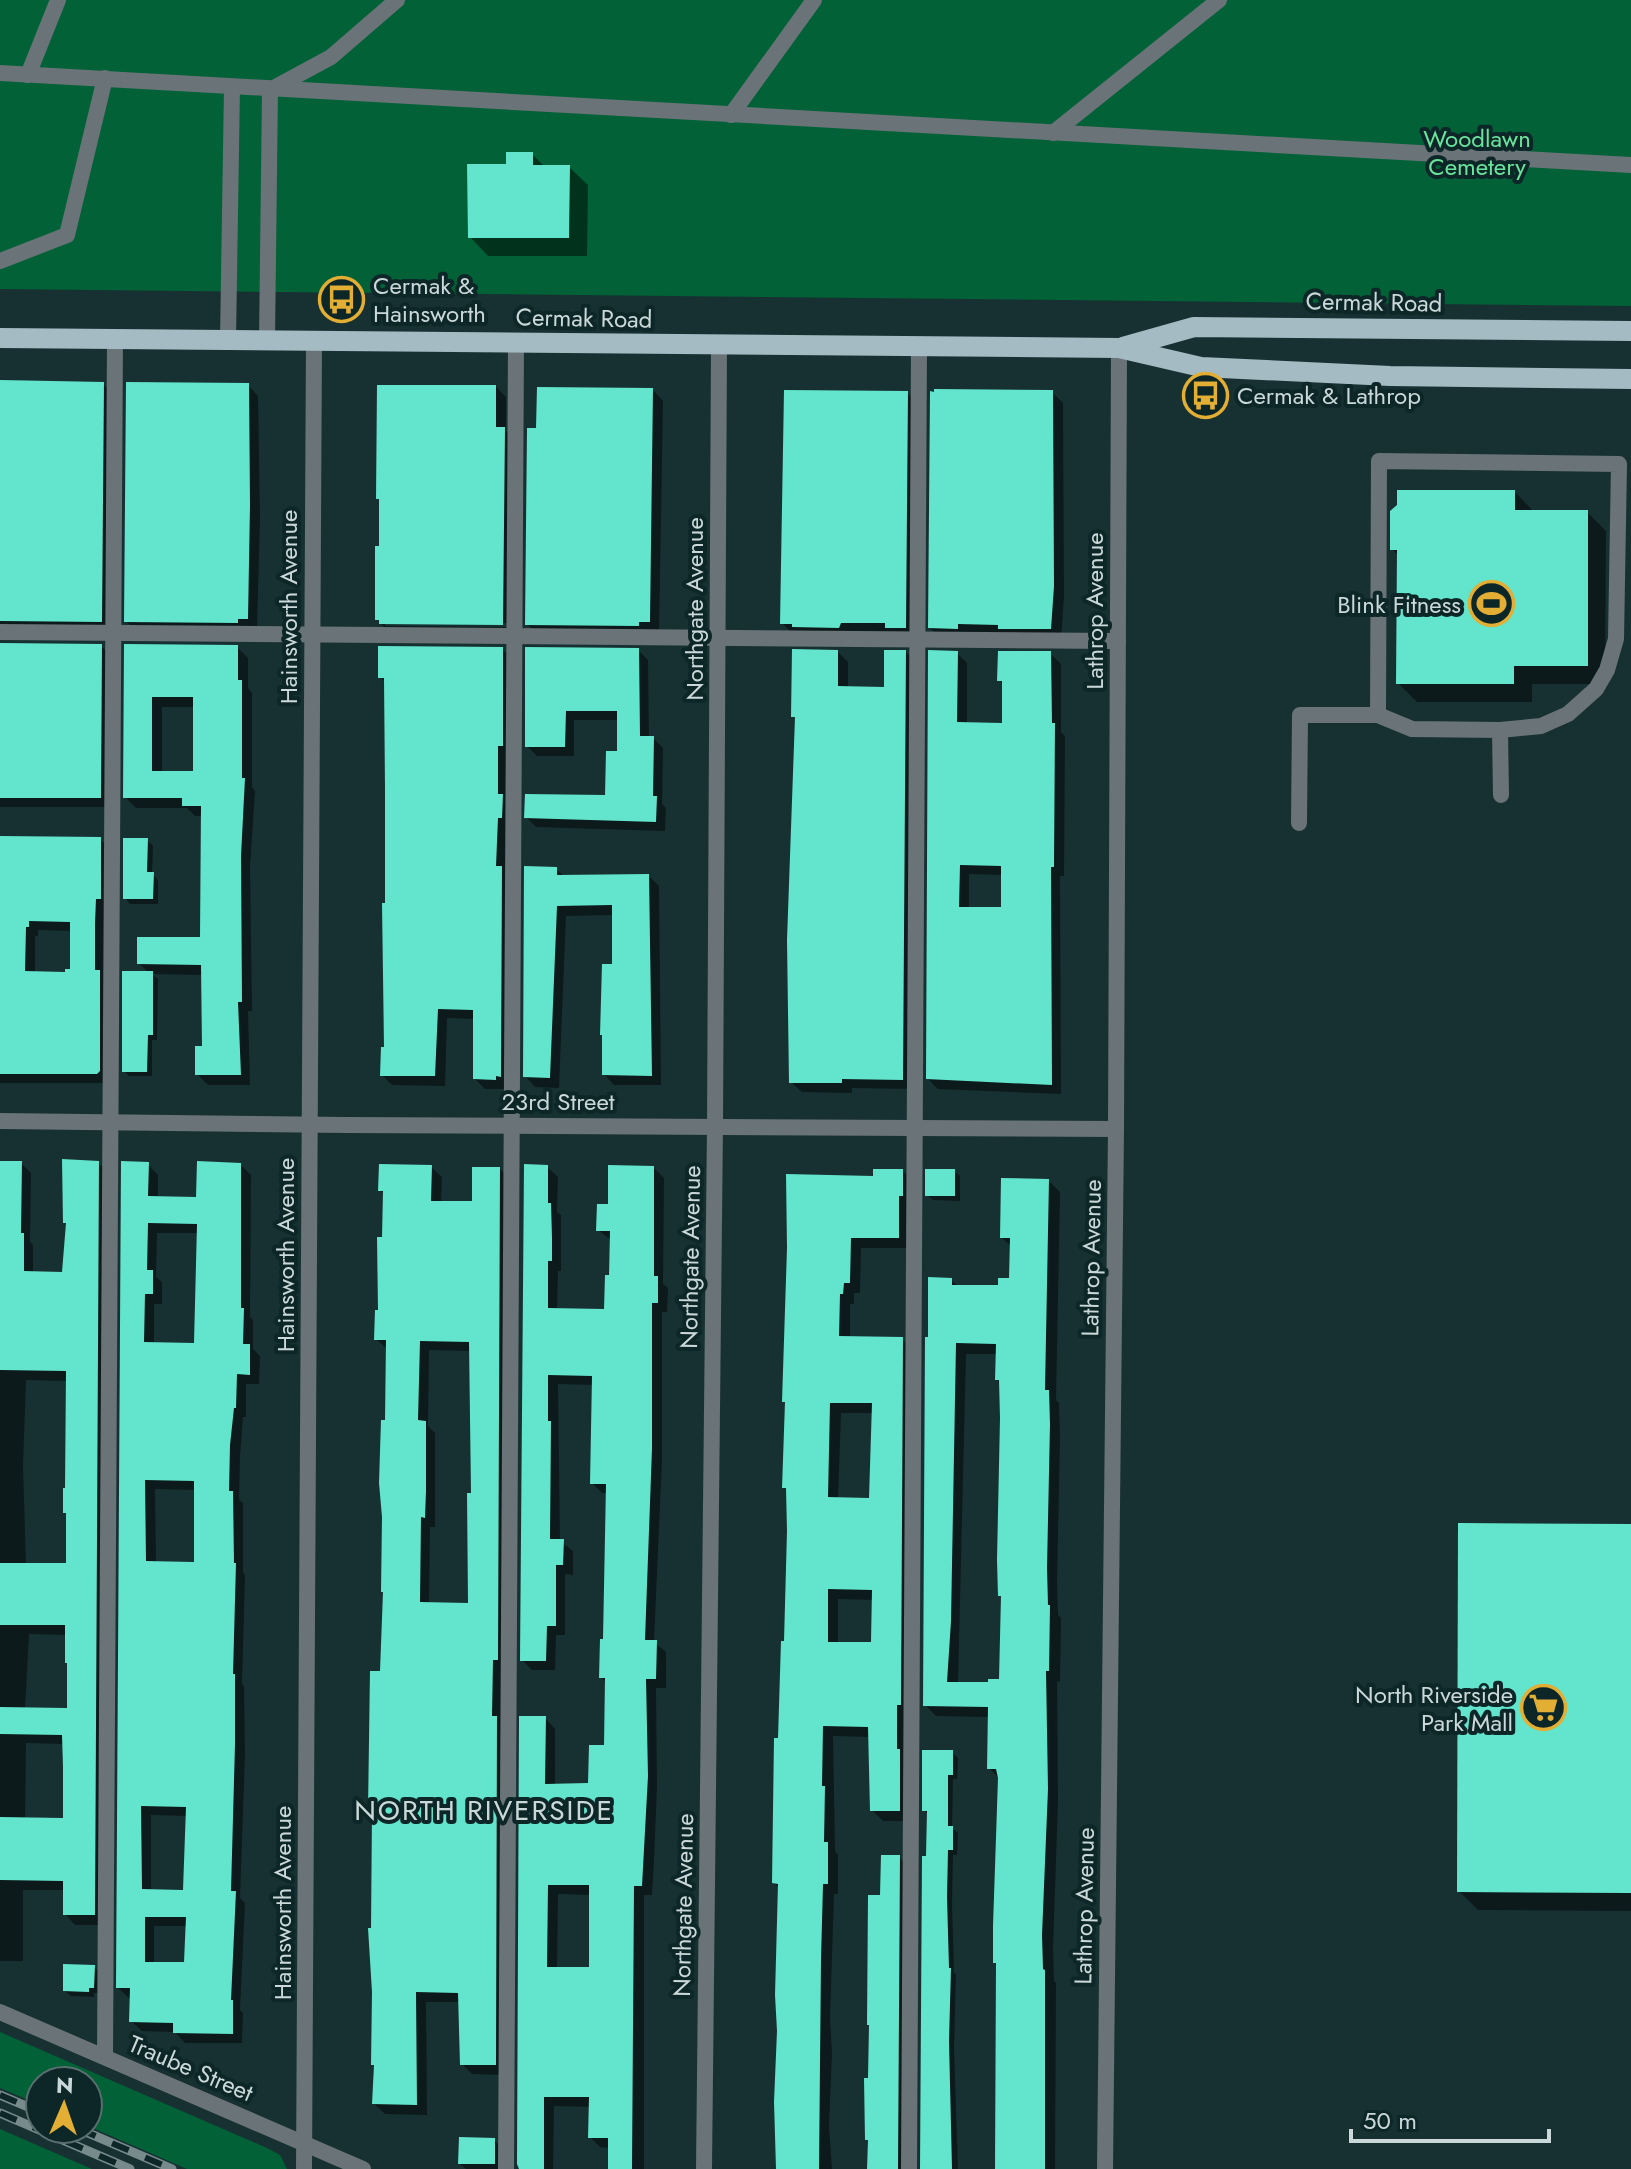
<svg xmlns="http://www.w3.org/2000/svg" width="1631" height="2169" viewBox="0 0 1631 2169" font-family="Jost,sans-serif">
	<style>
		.green { fill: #026136 }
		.shadow { fill: #0007; fill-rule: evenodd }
		.building { fill: #62e5cc; fill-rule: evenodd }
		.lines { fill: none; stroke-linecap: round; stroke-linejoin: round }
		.lane { stroke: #697378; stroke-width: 16 }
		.street { stroke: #697378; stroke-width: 16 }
		.primary { stroke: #a5bbc4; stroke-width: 20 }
		.rail-casing { stroke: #778a8c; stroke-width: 9 }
		.rail { stroke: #0d2729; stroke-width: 6; stroke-dasharray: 18; stroke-linecap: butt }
		.labels { text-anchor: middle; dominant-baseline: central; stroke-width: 8; stroke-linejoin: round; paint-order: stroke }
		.park-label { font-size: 24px; fill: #6ae49b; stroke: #0d2729 }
		.poi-label { font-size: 24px; fill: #cad8d9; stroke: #0d2729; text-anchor: start }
		.street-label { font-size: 24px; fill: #cad8d9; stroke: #0d2729 }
		.quarter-label { font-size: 28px; letter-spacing: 2px; fill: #cad8d9; stroke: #0d2729 }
	</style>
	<rect width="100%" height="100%" fill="#173133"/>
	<g class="green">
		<polygon points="0,0 1631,0 1631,306 0,289"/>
		<polygon points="0,2032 267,2148 280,2155 287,2169 187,2169 88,2126 88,2081 40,2081 40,2105 0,2088"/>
		<polygon points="0,2129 92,2169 0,2169"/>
	</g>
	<g class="shadow">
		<polygon points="532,154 545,167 569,167 588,185 587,256 488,256 470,237 508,166"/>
		<polygon points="0,382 103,384 113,394 112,631 0,640"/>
		<polygon points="248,385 258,396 260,517 257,628 137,632 126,621"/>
		<polygon points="496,387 506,397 506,431 514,440 513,623 385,622 385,626 513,627 513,635 391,634 377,619 381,502 378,499"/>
		<polygon points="653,390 663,401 659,632 538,635 527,624"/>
		<polygon points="1052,392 1063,403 1064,597 1061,639 941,638 930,628"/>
		<polygon points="907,393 918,404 916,638 793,634 782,623"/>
		<polygon points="1515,492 1533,511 1587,512 1606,531 1605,684 1532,684 1532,702 1417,702 1398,683 1399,556 1392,549"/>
		<polygon points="0,645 101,646 112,656 111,807 0,807"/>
		<path d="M126,646L237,647L248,658V688L252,693V787L255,791L250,867L252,1011H248L250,1085H208L197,1074L204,1048L203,975L152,974L158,979L157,1040H152V1076H129L124,1071L149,973L139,963L202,939L203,816H195L187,808H136L125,797ZM162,707H195V773H162Z"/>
		<polygon points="502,649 513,659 505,1089 485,1089 475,1079 475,1019 447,1018 445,1086 392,1085 382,1075 386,1049 386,683 380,677"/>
		<polygon points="527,649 638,650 648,660 649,738 653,738 663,748 662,804 666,808 665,831 536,827 526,817 607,797 619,753 619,720 574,720 574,756 537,756 527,746"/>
		<polygon points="838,652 848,662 848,688 886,689 906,652 916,663 913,1089 852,1088 852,1093 802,1092 791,1082"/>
		<path d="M957,653L967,663V724L1004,725V685L999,680L1050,653L1061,664V732L1065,736L1064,876H1060L1061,1094L938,1089L928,1079ZM969,874L1003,875V909H969Z"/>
		<path d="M0,838L100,839L110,849L108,1083H0ZM38,930L72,931V971L67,974L35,973V936H38Z"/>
		<polygon points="147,840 153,846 152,873 158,880 158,904 130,904 125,898"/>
		<polygon points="556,869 565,877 649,876 659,886 661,1085 614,1085 604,1074 614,966 614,915 566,916 559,1088 535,1087 525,1076"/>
		<path d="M0,1163H21L31,1173L30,1242L33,1245V1273L64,1274L98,1163L109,1173L104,1925H75L65,1914V1890H23V1961H0ZM26,1380L68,1381V1565H26L23,1465ZM29,1634L67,1635L69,1710L25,1709ZM26,1743L64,1744L65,1820L25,1819Z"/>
		<path d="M148,1164L158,1175V1198L198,1199L241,1165L251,1175L250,1317L253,1320V1349L260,1356L259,1384H246V1417H243L240,1456L239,1500L243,1503V1573L245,1575L242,1684L244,1686L245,1755L240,1898L245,1903L240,2010L243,2013L242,2043H185L175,2032L142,2031L131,2021L132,1998H129L118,1988ZM157,1233H199L196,1345L154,1344V1304H162V1282L156,1277ZM155,1489L196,1490V1564L156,1563ZM151,1815L187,1816L185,1892H151ZM154,1926H188L186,1963L154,1964Z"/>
		<path d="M431,1167L442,1177L441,1203H474L500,1169L510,1179L505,2075L472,2074L462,2064L460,2002H426L427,2115L385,2114L374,2104L373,1958L370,1955L374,1813L370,1809L382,1673L387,1422L388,1350L376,1339L384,1239L385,1195L380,1190ZM429,1350L471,1351L473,1495L470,1605L429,1604L430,1527H435V1433L428,1426Z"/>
		<path d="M547,1167L558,1177L557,1212L561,1215V1271H558L557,1310L606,1311L611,1240L598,1230L610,1206L654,1168L664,1178L663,1284L668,1288L667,1312H662V1459L654,1642L666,1652V1688H656L657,1787L654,1861L652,1895H644V2169H610V2148L600,2147L590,2137L591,2107L554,2106L553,2169H520L545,1718L555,1729V1785H590L606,1747L607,1683L601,1677L604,1641L607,1493H602L592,1483L594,1385L558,1384L560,1541L573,1551V1575L565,1574V1635H556L555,1670H532L522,1660ZM558,1894L591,1895V1969H557Z"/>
		<path d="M903,1171L914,1182L909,1248H861L860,1293H854V1304H850V1338L902,1339L913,1350L910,1821H883L872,1810L870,1737L833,1736L835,1851L838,1855V1894H834L830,2018L832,2053L829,2126L832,2169H778L780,1888L774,1883L786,1643L788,1491L784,1487L787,1404L784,1401L875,1178ZM841,1413H873L871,1500L838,1499ZM838,1599L874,1600L873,1644H838Z"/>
		<polygon points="954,1171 960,1176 960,1201 933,1200 927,1195"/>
		<path d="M1049,1181L1060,1192L1056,1400L1059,1403L1060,1437L1057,1581L1058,1615L1061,1618L1060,1682L1057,1681L1058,1801L1053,1948L1054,1981L1056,1983L1055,2169H997L998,1965L995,1962L1000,1779L989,1768V1717L936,1716L925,1705L930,1339L951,1280L959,1287H1000L1011,1281L1012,1247L1002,1238ZM966,1354H998L997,1380L1001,1383V1681L958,1684Z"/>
		<polygon points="1631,1526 1631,1911 1478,1910 1459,1891"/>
		<polygon points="952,1752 958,1758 957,1779 953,1779 952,1828 958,1833 957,1855 953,1855 952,1903 954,1973 956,1975 954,2048 958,2169 922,2169 929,1815 924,1810"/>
		<polygon points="899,1857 904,1863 903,2169 869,2169 870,2142 867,2139 882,1897"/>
		<polygon points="94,1967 99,1972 99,1993 94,1993 94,1997 71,1996 65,1991"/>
		<polygon points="494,2140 500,2146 500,2169 466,2169 460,2164"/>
	</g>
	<g class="building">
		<polygon points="506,152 533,152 533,165 570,165 569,238 468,238 467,164 506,164"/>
		<polygon points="0,380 104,382 102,622 0,621"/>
		<polygon points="126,382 249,383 250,505 248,619 238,619 238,623 124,622"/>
		<polygon points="377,385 496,385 496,427 505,427 503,625 379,624 379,620 375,620 375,546 379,546 379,499 376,499"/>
		<polygon points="537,387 653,388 650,622 639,622 639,626 525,625 527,428 536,428"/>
		<polygon points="934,389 1053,390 1054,586 1051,629 998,629 998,625 958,624 958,629 928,628 930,391 934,392"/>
		<polygon points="784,390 908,391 906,628 885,628 885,623 841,623 839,628 792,627 792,624 780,624"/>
		<polygon points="1397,490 1515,490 1515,510 1588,510 1588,666 1514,666 1514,684 1396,684 1397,550 1390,550 1390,511 1397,505"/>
		<polygon points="0,643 102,644 101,798 0,798"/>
		<path d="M124,644L238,645V680H242V778H245L241,856L242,1002H238L241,1075H195V1046H202L201,965L137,964V937H200L201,806H182V798H123ZM152,697H193V771H152Z"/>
		<polygon points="378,646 503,647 503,746 498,746 498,794 503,794 502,818 498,818 496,866 502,866 501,1077 496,1076 496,1080 473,1079 473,1010 438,1009 435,1076 380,1076 381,1047 384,1047 382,903 385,903 385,788 384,678 378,678"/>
		<polygon points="525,647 639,648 640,736 654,736 653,796 657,796 656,822 524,818 525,794 605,795 606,751 617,751 617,711 566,711 565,747 525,747"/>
		<polygon points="792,649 838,650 838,686 884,687 884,650 906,650 903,1080 842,1079 842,1083 789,1083 787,940 795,717 791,717"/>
		<path d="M928,650L958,651L957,722L1002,723V681H997L998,651H1051L1052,723H1055L1054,867H1051L1052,1085L926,1079ZM960,865L1001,866V907H959Z"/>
		<path d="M0,836L101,837V899H96L95,923V970H100V1071L97,1074H0ZM29,921L70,922V969H65V972L25,971L26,927H29Z"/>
		<polygon points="123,838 148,838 147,872 154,872 153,899 123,899"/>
		<polygon points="524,866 557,867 557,875 649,874 652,1076 602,1075 602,1035 600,1035 602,964 612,964 612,905 557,906 550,1078 523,1077"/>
		<polygon points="122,971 153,971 153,1035 148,1035 147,1072 122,1072"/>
		<polygon points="62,1159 99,1161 95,1915 63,1915 63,1881 0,1880 0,1817 63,1818 63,1767 62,1735 0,1734 0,1707 67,1708 67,1663 65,1663 65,1625 0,1625 0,1563 66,1563 66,1513 63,1513 63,1488 65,1488 66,1371 0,1370 0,1161 22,1161 21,1233 24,1233 24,1271 62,1272 66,1223 63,1223"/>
		<path d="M121,1161L149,1162L148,1196L196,1197L197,1161L241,1163V1308H244L243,1344H250V1375L237,1374L236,1408H234L230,1445L229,1491H233L234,1563H236L233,1674H235V1744L231,1891H236L231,2000H233V2034L173,2033V2023L129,2022L130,1988H116ZM148,1223L197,1224L194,1343L144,1342L145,1294H153V1270H147ZM145,1480L194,1481V1562L146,1561ZM141,1806L186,1807L183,1890L142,1889ZM145,1917H186L184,1962H145Z"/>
		<path d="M379,1164L432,1165L431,1201H472V1167H500L498,1660H493L492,1716H497L496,2065H460L458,1993L416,1992L417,2105L372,2104L374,2065H371L372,1992L368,1928H371L372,1810H368L370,1671H380L383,1592H381L382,1517L379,1483L381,1420H385L386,1340H374L375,1310H378L377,1237H382L383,1191H378ZM420,1341L469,1342L471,1493H467L468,1603L420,1602L421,1517L425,1518L426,1491V1421L418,1420Z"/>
		<path d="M524,1164L548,1165V1203H551L552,1238V1261H548V1308L604,1309L605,1275H609L610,1231H596L597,1204H608V1165L654,1166V1276H658V1303H652V1448L645,1640H657L656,1679H646L648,1776L644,1849L642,1886H634L632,2169H608V2138H588L589,2097H544V2169H519L517,2164L519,1716H546L545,1784L588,1783L589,1745H604L605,1678H599L600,1639H603L606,1484H590L592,1376L548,1375V1421H551L550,1539H564L563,1565H556V1626H547L546,1661H520ZM548,1885H589V1967H547Z"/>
		<path d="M873,1169H903V1196H899V1238H851L850,1283H844L843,1294H840L839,1336L903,1337L901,1705H897V1749H900V1811H870L868,1727L823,1726L822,1786H825L824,1842H828V1884H823L821,1959L819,2169H776L774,2102L777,2031L775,1995L778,1884L772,1883L774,1738H778L781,1641H784L787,1531L786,1488H782L785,1402H782L787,1248L786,1174L873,1176ZM830,1403H872L869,1498L828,1497ZM828,1589L872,1590L871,1642H828Z"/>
		<rect x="925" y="1169" width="30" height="27"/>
		<path d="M1001,1178L1049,1179L1045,1390H1049L1050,1424L1047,1568L1048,1605H1050L1049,1671H1046L1048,1789L1042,1935L1043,1969L1045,1970V2169H995L996,1963H993V1926L998,1778L996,1769H987L988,1707L923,1706L925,1337H928V1277L952,1278V1285H998V1278H1009L1010,1238H1000ZM956,1343L996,1344L995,1380H999L1000,1418L997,1560L998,1596H1001L999,1679H988V1682H947L951,1621Z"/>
		<polygon points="1458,1523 1631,1524 1631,1893 1457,1892"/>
		<polygon points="922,1750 953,1750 953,1775 948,1775 948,1826 953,1826 953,1850 948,1850 947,1897 949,1968 951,1968 949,2041 952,2169 920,2169 922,1856 926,1856 927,1811 922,1811"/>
		<polygon points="881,1855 900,1855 898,2169 867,2169 868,2140 865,2140 864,2078 868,2078 869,2025 867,2025 868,1895 880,1895"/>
		<polygon points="63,1964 95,1965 94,1988 89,1988 89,1992 63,1991"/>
		<polygon points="459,2137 495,2138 495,2164 458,2164"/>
	</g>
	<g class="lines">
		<g class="lane">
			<polyline points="0,73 1631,165"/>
			<polyline points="28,75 58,0"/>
			<polyline points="731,115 814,0"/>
			<polyline points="1053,133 1219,0"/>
			<polyline points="0,261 67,235 105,78"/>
			<polyline points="228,340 232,87"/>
			<polyline points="267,341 270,90 331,57 397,0"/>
			<polyline points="0,632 1118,641"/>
			<polyline points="1378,715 1379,461 1619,464 1616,639 1607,670 1596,689 1568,714 1541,726 1500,730 1501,795"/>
			<polyline points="1299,823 1300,715 1378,715 1412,729 1500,730"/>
			<polyline points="105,2057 115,339"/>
			<polyline points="506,2169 516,343"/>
			<polyline points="909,2169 919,347"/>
		</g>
		<g class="street">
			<polyline points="0,1121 346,1125 1116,1129"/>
			<polyline points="0,2012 363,2169"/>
			<polyline points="304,2169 314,341"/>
			<polyline points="704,2169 715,1125 719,345"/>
			<polyline points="1105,2169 1116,1129 1119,348"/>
		</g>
		<g class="primary">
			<polyline points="0,338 1119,348 1201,367 1390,376 1631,379"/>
			<polyline points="1123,347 1194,327 1631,331"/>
		</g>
		<defs>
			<g id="rail">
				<polyline points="0,2095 40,2112"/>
				<polyline points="0,2113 130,2169"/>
				<polyline points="79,2129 172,2169"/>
			</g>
		</defs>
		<use href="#rail" class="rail-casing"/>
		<use href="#rail" class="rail"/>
	</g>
	<defs>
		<symbol id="bus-ring" viewBox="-11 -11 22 22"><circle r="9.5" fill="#0d2729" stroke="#e2ae34" stroke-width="1.5"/><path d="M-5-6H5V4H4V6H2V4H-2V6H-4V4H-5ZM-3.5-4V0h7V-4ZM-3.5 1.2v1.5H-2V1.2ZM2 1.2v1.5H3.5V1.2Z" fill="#e2ae34"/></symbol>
		<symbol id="stadium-ring" viewBox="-11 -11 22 22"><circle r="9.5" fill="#0d2729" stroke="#e2ae34" stroke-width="1.5"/><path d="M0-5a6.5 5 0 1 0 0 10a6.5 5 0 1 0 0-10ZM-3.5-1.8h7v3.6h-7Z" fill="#e2ae34"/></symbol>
		<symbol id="supermarket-ring" viewBox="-11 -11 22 22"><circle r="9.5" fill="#0d2729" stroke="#e2ae34" stroke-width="1.5"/><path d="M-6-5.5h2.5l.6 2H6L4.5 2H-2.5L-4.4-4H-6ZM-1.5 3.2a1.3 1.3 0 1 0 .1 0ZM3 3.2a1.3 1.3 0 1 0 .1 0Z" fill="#e2ae34"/></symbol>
	</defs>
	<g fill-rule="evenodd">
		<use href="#bus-ring" x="316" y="274" width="51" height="51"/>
		<use href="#bus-ring" x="1180" y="370" width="51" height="51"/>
		<use href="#stadium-ring" x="1466" y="578" width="51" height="51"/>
		<use href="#supermarket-ring" x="1518" y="1682" width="51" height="51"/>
	</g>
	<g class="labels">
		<g class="park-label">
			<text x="1477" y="138">Woodlawn<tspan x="1477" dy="28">Cemetery</tspan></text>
		</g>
		<g class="poi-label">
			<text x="373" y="285">Cermak &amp;<tspan x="373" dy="28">Hainsworth</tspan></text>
			<text x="1237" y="395">Cermak &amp; Lathrop</text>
			<text x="1461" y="604" text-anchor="end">Blink Fitness</text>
			<text x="1513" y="1694" text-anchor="end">North Riverside<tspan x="1513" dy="28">Park Mall</tspan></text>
		</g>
		<g class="street-label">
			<text transform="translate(1374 302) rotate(1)">Cermak Road</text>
			<text transform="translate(584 318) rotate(1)">Cermak Road</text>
			<text transform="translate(288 607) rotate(-90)">Hainsworth Avenue</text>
			<text transform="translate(694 609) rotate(-90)">Northgate Avenue</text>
			<text transform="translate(1094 611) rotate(-90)">Lathrop Avenue</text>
			<text x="558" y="1101">23rd Street</text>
			<text transform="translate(285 1255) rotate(-90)">Hainsworth Avenue</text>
			<text transform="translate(690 1257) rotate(-89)">Northgate Avenue</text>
			<text transform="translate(1091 1258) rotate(-89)">Lathrop Avenue</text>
			<text transform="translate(282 1903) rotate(-90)">Hainsworth Avenue</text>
			<text transform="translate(683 1905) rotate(-89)">Northgate Avenue</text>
			<text transform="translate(1084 1906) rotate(-89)">Lathrop Avenue</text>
			<text transform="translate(191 2068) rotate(23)">Traube Street</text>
		</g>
		<g class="quarter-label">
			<text x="484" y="1810">NORTH RIVERSIDE</text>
		</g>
	</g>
	<g transform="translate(64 2105) rotate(2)"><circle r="38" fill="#0d2729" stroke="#596e6f" stroke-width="2"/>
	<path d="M0-6L14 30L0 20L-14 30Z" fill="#e2ae34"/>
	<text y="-12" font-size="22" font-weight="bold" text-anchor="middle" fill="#cad8d9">N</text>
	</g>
	<path d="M1351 2129v12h198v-12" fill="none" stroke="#cad8d9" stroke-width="4"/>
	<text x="1363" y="2129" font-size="24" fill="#cad8d9" stroke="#0d2729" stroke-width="6" paint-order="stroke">50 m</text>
</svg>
